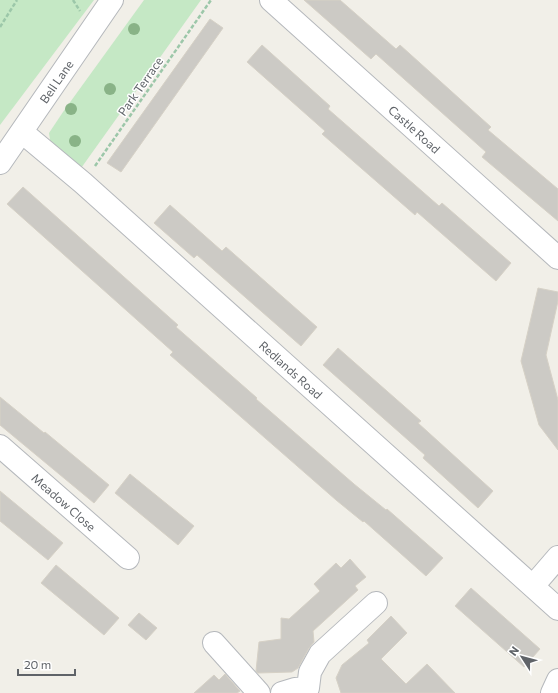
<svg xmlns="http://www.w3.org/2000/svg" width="558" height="693" viewBox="0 0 558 693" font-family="Commissioner,sans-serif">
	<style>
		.green { fill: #c5e8c5 }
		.building { fill: #cccac5; stroke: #d6d1c6 }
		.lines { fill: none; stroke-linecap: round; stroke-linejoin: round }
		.minor-casing { stroke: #b5b8bc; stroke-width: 24 }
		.path { stroke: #9cc7a9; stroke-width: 2.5; stroke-dasharray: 4 2; stroke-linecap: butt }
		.minor { stroke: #fff; stroke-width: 22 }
		.tree { fill: #89b387 }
		.labels { text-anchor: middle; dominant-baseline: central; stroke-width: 3; stroke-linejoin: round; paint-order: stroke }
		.street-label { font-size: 12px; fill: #5f6368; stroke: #fff }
	</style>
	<rect width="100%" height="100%" fill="#f1efe8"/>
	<g class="green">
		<polygon points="0,0 94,0 0,125"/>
		<polygon points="144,0 201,0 79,171 51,146 49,133 63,112"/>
	</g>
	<g class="building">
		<polygon points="304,0 340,0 396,49 400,45 491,127 488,130 558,189 558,221 482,157 486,152 376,54 371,59"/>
		<polygon points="210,19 223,28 121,172 107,163"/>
		<polygon points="262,45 330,106 328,109 439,206 442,203 511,263 496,281 417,212 415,215 322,134 325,131 247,62"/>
		<polygon points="23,187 178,325 176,327 257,398 256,399 354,484 386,510 387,509 443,558 426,576 364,521 363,522 336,500 170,355 173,352 7,204"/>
		<polygon points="170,205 222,251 226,247 317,327 301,346 197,255 194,258 154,223"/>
		<polygon points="538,288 558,292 558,301 546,355 558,400 558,450 539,425 521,361"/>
		<polygon points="338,348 421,421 418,423 493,491 478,508 423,458 425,455 323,365"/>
		<polygon points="0,397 44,433 45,432 109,485 94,503 0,425"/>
		<polygon points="130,474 194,526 178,545 115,493"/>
		<polygon points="0,491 63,543 48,560 0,521"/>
		<polygon points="350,559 366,577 355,586 358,590 313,631 314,642 309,648 298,668 292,672 258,673 256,671 259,642 281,639 281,618 289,619 320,591 314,584 336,563 341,568"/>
		<polygon points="56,565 119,618 104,635 41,583"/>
		<polygon points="471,588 540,649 524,667 455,606"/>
		<polygon points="139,613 157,628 146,640 128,625"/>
		<polygon points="391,616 407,633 381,659 406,684 427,664 455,693 341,693 336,678 342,665 369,643 367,640"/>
		<polygon points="225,674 240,691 237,693 194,693 214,675 219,680"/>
	</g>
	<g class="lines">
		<defs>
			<g id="minor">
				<path id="s1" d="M271,0L558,258"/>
				<path id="s2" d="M22,132L83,183L558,609"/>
				<path id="s3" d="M0,163L112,0"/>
				<path id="s4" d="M0,446L128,558"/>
				<polyline points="533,586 558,557"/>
				<polyline points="214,643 259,693"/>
				<polyline points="282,693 295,689 308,688 310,672 320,654 376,603"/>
				<polyline points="552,693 558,680"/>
			</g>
		</defs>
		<use href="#minor" class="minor-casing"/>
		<g class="path">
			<polyline points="73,0 80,11"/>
			<polyline points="0,27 17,0"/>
			<polyline points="95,166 211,0"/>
		</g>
		<use href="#minor" class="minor"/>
	</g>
	<g class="tree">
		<circle cx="134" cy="29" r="6"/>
		<circle cx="110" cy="89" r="6"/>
		<circle cx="71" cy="109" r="6"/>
		<circle cx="75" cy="141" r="6"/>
	</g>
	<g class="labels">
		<g class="street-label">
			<text stroke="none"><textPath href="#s3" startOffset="99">Bell Lane</textPath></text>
			<text transform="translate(140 86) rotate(-55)">Park Terrace</text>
			<text stroke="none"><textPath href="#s1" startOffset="193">Castle Road</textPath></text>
			<text stroke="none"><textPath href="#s2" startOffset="359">Redlands Road</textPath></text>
			<text stroke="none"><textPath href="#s4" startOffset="85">Meadow Close</textPath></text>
		</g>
	</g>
	<g transform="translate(522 657) rotate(306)" stroke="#ffffff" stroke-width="3" paint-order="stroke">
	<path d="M0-3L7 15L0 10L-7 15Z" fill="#5f6368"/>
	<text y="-6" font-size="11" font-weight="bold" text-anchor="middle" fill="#5f6368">N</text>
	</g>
	<path d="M18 669v6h57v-6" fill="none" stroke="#5f6368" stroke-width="2"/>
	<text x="24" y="669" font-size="12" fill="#5f6368" stroke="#ffffff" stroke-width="3" paint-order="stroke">20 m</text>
</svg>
